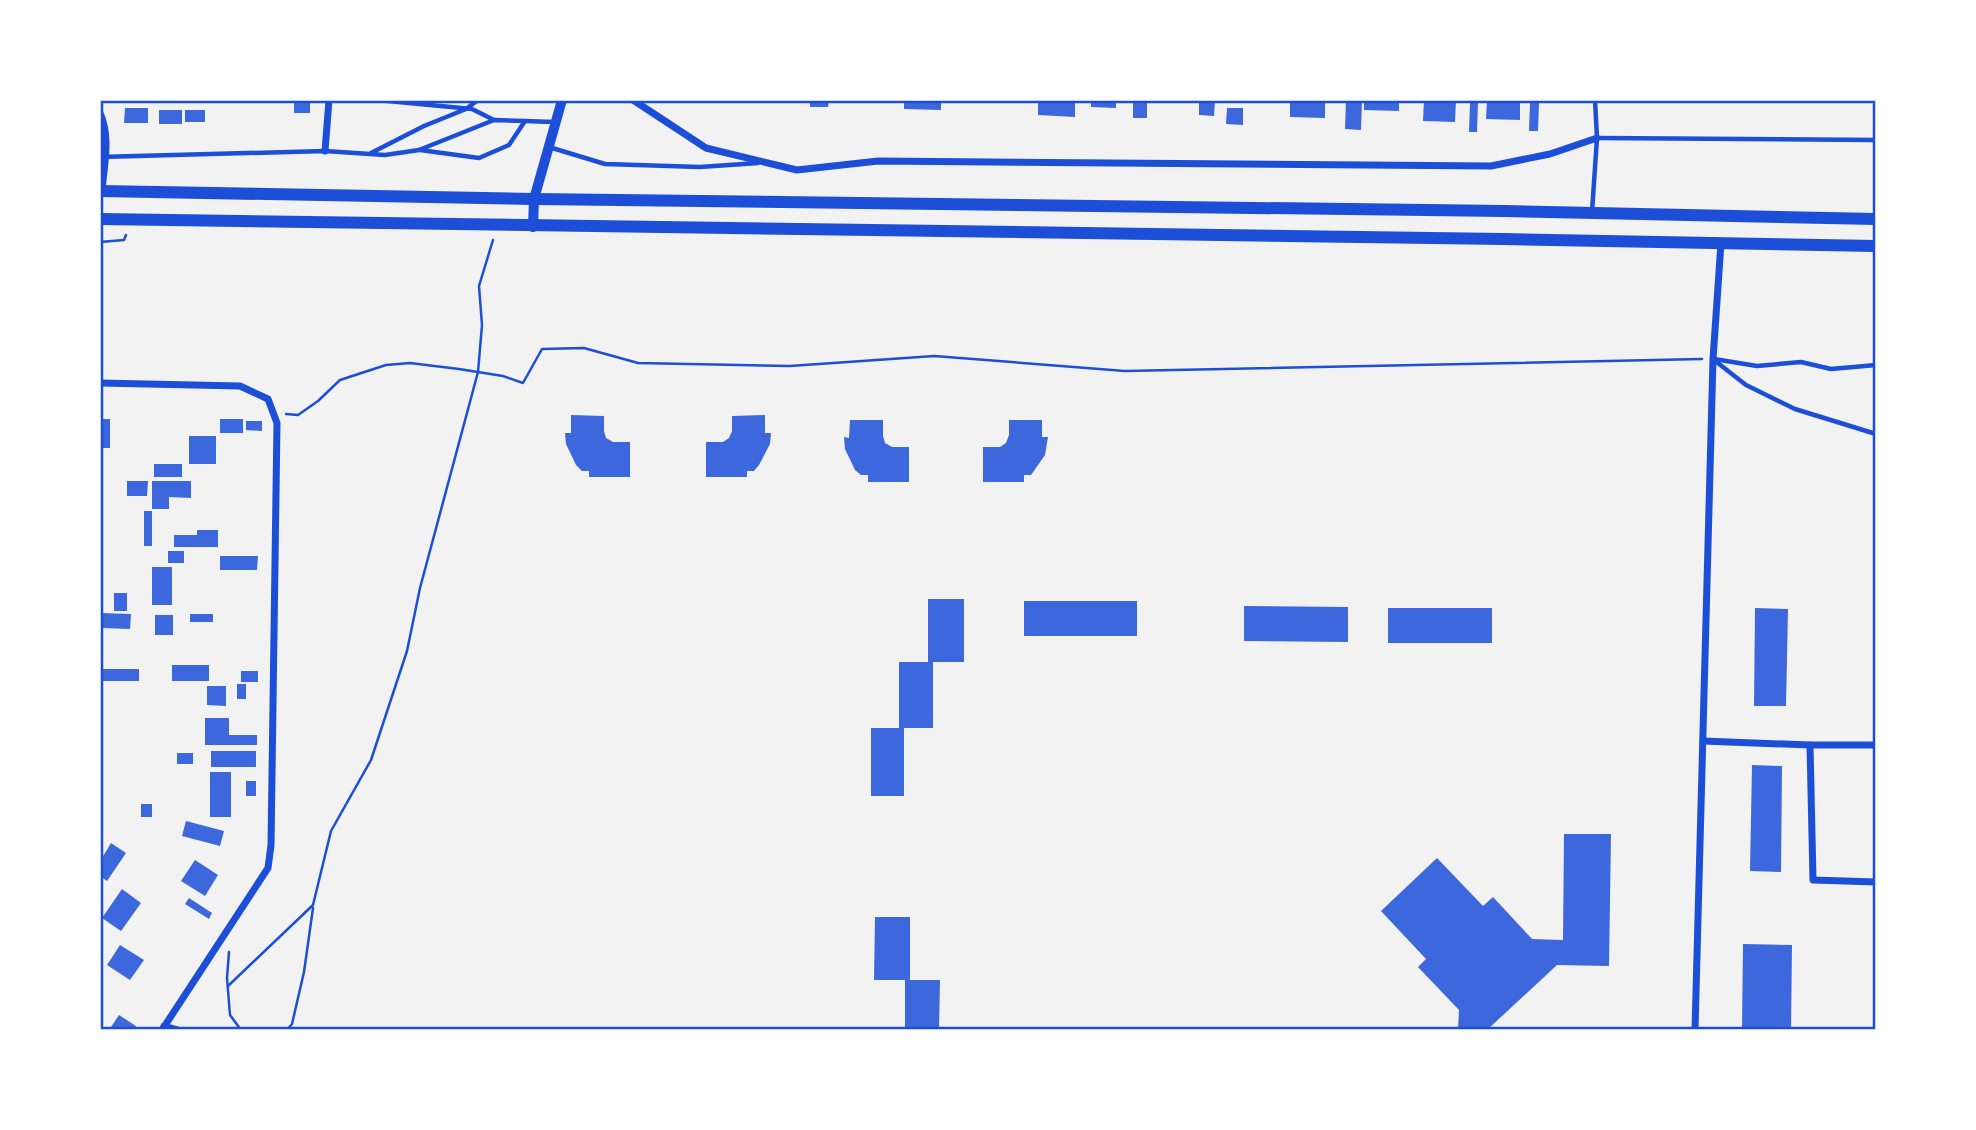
<svg xmlns="http://www.w3.org/2000/svg" width="1976" height="1130" viewBox="0 0 1976 1130" font-family="'Source Sans 3',sans-serif">
	<style>
		.building { fill: #3d67dc }
		.lines { fill: none; stroke-linecap: round; stroke-linejoin: round }
		.path { stroke: #1d4ed8; stroke-width: 2.5 }
		.service { stroke: #1d4ed8; stroke-width: 4.5 }
		.minor { stroke: #1d4ed8; stroke-width: 7 }
		.tertiary { stroke: #1d4ed8; stroke-width: 10 }
		.secondary { stroke: #1d4ed8; stroke-width: 12 }
		.neatline { fill: none; stroke: #1d4ed8; stroke-width: 2.5 }
	</style>
	<rect width="100%" height="100%" fill="#f2f2f2"/>
	<g class="building">
		<rect x="294" y="100" width="16" height="13"/>
		<polygon points="810,100 829,100 828,107 810,107"/>
		<polygon points="904,100 941,100 941,110 904,109"/>
		<polygon points="1038,100 1075,100 1075,117 1038,115"/>
		<polygon points="1091,100 1116,100 1116,108 1091,107"/>
		<rect x="1133" y="100" width="14" height="18"/>
		<polygon points="1199,100 1215,100 1214,116 1199,115"/>
		<polygon points="1290,100 1325,100 1325,118 1290,117"/>
		<polygon points="1346,100 1362,100 1361,130 1345,129"/>
		<polygon points="1364,100 1399,100 1399,111 1364,110"/>
		<polygon points="1424,100 1456,100 1455,122 1423,121"/>
		<polygon points="1487,100 1520,100 1520,120 1486,119"/>
		<polygon points="1470,103 1478,103 1477,132 1469,132"/>
		<polygon points="1530,103 1539,103 1538,131 1529,131"/>
		<polygon points="125,108 148,108 148,123 124,123"/>
		<polygon points="1227,108 1243,108 1243,125 1226,124"/>
		<rect x="159" y="110" width="23" height="14"/>
		<rect x="185" y="110" width="20" height="12"/>
		<polygon points="571,415 604,416 604,431 606,438 613,442 630,442 630,477 589,477 589,471 582,471 576,465 566,444 565,433 571,433"/>
		<polygon points="765,415 765,433 771,433 770,444 759,465 754,471 747,471 747,477 706,477 706,442 723,442 729,438 732,431 732,416"/>
		<rect x="100" y="419" width="10" height="29"/>
		<rect x="220" y="419" width="23" height="14"/>
		<polygon points="850,420 883,420 883,436 885,443 892,447 909,447 909,482 868,482 868,475 861,475 855,470 845,449 844,437 849,438"/>
		<polygon points="1009,420 1042,420 1042,437 1048,437 1045,455 1031,475 1024,475 1024,482 983,482 983,447 1000,447 1006,443 1009,435"/>
		<polygon points="246,421 262,421 262,431 246,430"/>
		<rect x="189" y="436" width="27" height="28"/>
		<rect x="154" y="464" width="28" height="13"/>
		<polygon points="127,481 148,481 147,496 127,496"/>
		<polygon points="152,481 191,481 191,498 169,497 169,509 152,509"/>
		<rect x="144" y="511" width="8" height="35"/>
		<polygon points="197,530 218,530 218,547 174,547 174,535 197,535"/>
		<rect x="168" y="551" width="16" height="12"/>
		<polygon points="220,556 258,556 257,570 220,570"/>
		<rect x="152" y="567" width="20" height="38"/>
		<rect x="114" y="593" width="13" height="18"/>
		<polygon points="928,599 964,599 964,662 933,662 933,728 904,728 904,796 871,796 871,728 899,728 899,662 928,662"/>
		<rect x="1024" y="601" width="113" height="35"/>
		<polygon points="1244,606 1348,607 1348,642 1244,641"/>
		<rect x="1388" y="608" width="104" height="35"/>
		<polygon points="1755,608 1788,609 1786,706 1754,706"/>
		<polygon points="100,613 131,614 130,629 100,628"/>
		<rect x="190" y="614" width="23" height="8"/>
		<rect x="155" y="615" width="18" height="20"/>
		<rect x="172" y="665" width="37" height="16"/>
		<rect x="100" y="669" width="39" height="12"/>
		<rect x="241" y="671" width="17" height="11"/>
		<rect x="237" y="684" width="9" height="15"/>
		<polygon points="207,686 226,686 226,706 207,705"/>
		<polygon points="205,718 229,718 229,735 257,735 257,745 205,745"/>
		<rect x="211" y="751" width="45" height="16"/>
		<rect x="177" y="753" width="16" height="11"/>
		<polygon points="1752,765 1782,766 1781,872 1750,871"/>
		<rect x="210" y="772" width="21" height="45"/>
		<rect x="246" y="781" width="10" height="15"/>
		<rect x="141" y="804" width="11" height="13"/>
		<polygon points="186,821 224,831 220,846 182,836"/>
		<polygon points="1564,834 1611,834 1609,966 1557,965 1487,1030 1458,1030 1459,1010 1418,967 1426,959 1381,911 1437,858 1483,906 1493,897 1532,939 1563,940"/>
		<polygon points="111,843 126,853 107,881 100,876 100,857 102,858"/>
		<polygon points="195,860 218,875 205,896 181,881"/>
		<polygon points="122,889 141,903 121,931 102,918"/>
		<polygon points="189,898 212,913 209,919 185,904"/>
		<polygon points="875,917 910,917 910,980 940,980 939,1030 905,1030 905,980 874,980"/>
		<polygon points="1743,944 1792,945 1791,1030 1742,1030"/>
		<polygon points="120,945 144,960 130,980 107,965"/>
		<polygon points="119,1015 136,1026 133,1030 109,1030"/>
	</g>
	<g class="lines">
		<g class="path">
			<polyline points="100,242 124,240 126,235"/>
			<polyline points="286,414 298,415 318,401 340,380 386,365 410,363 459,369 503,376 523,383 542,349 584,348 638,363 790,366 934,356 1125,371 1702,359"/>
			<polyline points="229,952 227,978 230,1015 241,1030"/>
			<polyline points="228,986 313,905 331,831 371,760 407,651 420,588 478,372 482,325 479,286 493,240"/>
			<polyline points="287,1030 292,1024 304,972 313,908"/>
		</g>
		<g class="service">
			<polyline points="377,100 472,109 494,120"/>
			<polyline points="1597,138 1876,140"/>
			<polyline points="549,147 605,164 700,167 758,163"/>
			<polyline points="420,150 479,158 509,145 525,121"/>
			<polyline points="371,153 424,126 466,109 478,100"/>
			<polyline points="100,157 325,151 385,155 419,150 494,120 555,122"/>
			<polyline points="1592,212 1597,138 1595,100"/>
			<polyline points="1714,359 1757,366 1801,362 1831,369 1876,365"/>
			<polyline points="1714,360 1746,385 1795,409 1876,434"/>
		</g>
		<g class="minor">
			<polyline points="633,100 706,148 797,170 878,161 1491,166 1550,154 1597,138"/>
			<path d="M100,113C111,137 104,165 102,191"/>
			<polyline points="325,151 329,100"/>
			<polyline points="100,383 240,386 268,399 277,423 271,845 268,868 162,1030"/>
			<polyline points="1703,741 1810,745"/>
			<polyline points="1876,745 1810,745 1813,880 1876,882"/>
			<polyline points="164,1026 178,1030"/>
			<polyline points="1695,1030 1713,359 1721,243"/>
		</g>
		<polyline class="tertiary" points="533,227 534,199 562,100"/>
		<g class="secondary">
			<polyline points="100,191 534,199 1504,211 1876,219"/>
			<polyline points="100,219 1503,239 1876,246"/>
		</g>
	</g>
	<rect width="1976" height="1130" fill="none" stroke="#ffffff" stroke-width="203"/>
	<rect x="102" y="102" width="1772" height="926" class="neatline"/>
</svg>
